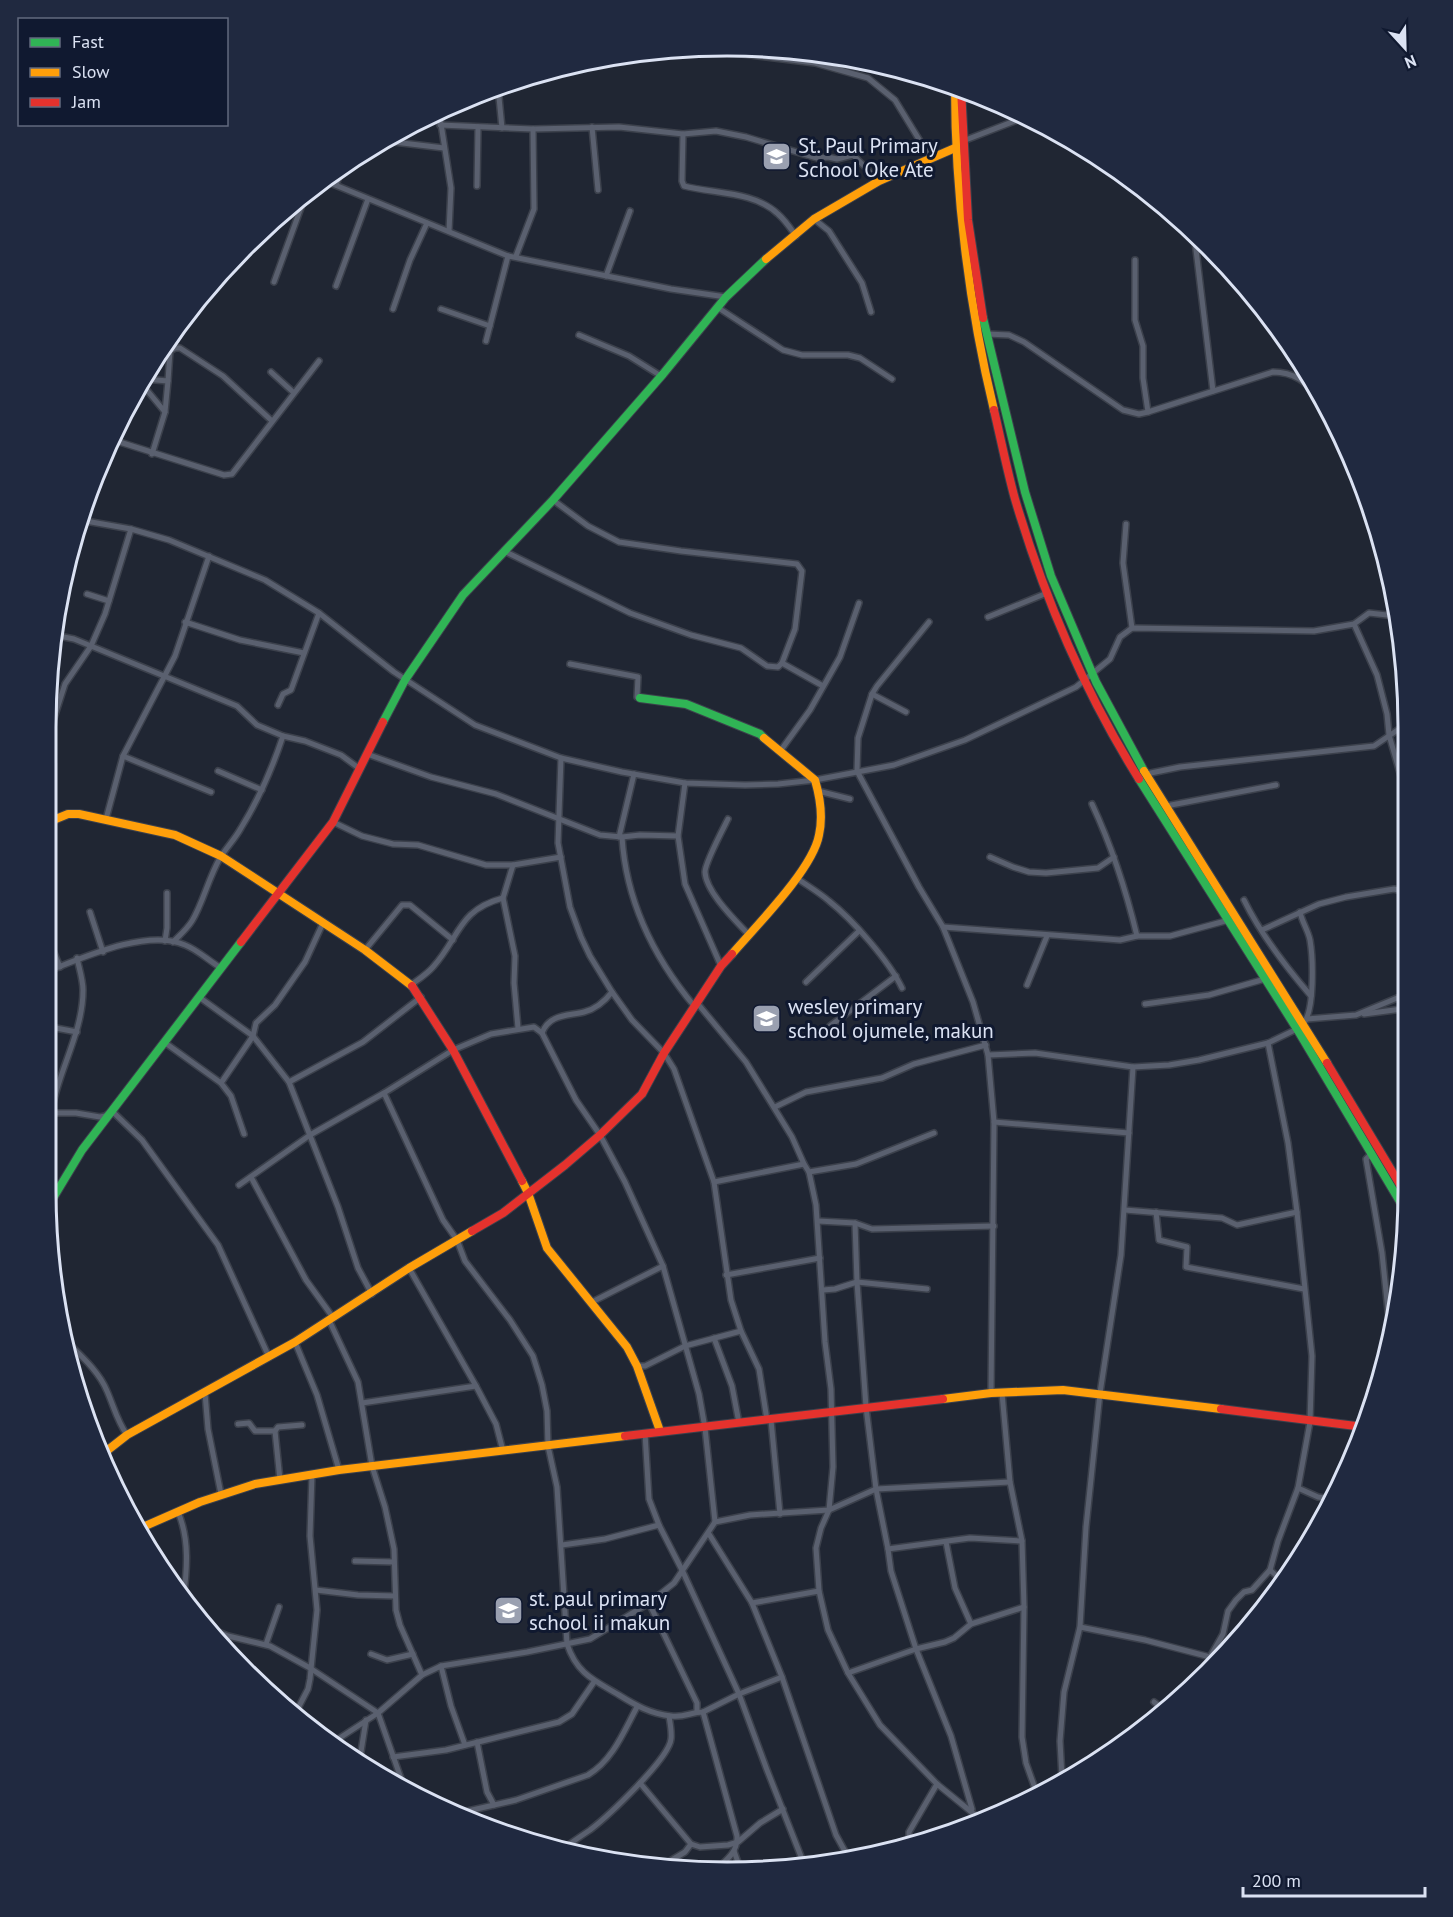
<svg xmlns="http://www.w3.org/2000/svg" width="1453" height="1917" viewBox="0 0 1453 1917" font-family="'PT Sans',sans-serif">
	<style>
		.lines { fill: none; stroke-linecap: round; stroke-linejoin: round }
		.street-casing { stroke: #3c414c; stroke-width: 8 }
		.fast-casing { stroke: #3c414c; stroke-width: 10 }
		.slow-casing { stroke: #3c414c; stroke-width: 10 }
		.jam-casing { stroke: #3c414c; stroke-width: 10 }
		.street { stroke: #5a606f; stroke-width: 5 }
		.fast { stroke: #30b455; stroke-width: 8 }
		.slow { stroke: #ff9f0a; stroke-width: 8 }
		.jam { stroke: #e5322d; stroke-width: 8 }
		.labels { text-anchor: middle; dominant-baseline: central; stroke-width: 6; stroke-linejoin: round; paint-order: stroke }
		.poi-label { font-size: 21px; fill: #dbe2f3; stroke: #101930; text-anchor: start }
		.rim { fill: none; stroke: #dbe2f3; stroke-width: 3 }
	</style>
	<rect width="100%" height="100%" fill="#202633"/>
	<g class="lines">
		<defs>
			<g id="street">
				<polyline points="693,48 815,63 868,78 895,100 931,159"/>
				<polyline points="498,87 502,128"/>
				<polyline points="439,111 451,188 449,231"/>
				<polyline points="440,125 533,129 619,127 683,134 716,131 746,137 817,158 828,157 837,159 853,155 879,181"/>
				<polyline points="592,127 598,190"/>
				<path d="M683,134L682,181L684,186C714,194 754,191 778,214C785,220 791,229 796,236"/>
				<polyline points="388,139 394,142 444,148"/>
				<polyline points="963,141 1025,117"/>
				<polyline points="323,180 508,256 671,289 726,297"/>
				<polyline points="336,185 344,163"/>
				<polyline points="477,186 478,127"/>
				<polyline points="814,219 829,231 862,283 871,312"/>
				<polyline points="1194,233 1213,391"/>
				<polyline points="516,256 534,209 533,129"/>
				<polyline points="1135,260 1135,320 1143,346 1143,378 1148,412"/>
				<polyline points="606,276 630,211"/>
				<polyline points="274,282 306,194"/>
				<polyline points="336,286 368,199"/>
				<polyline points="717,307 783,350 802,355 848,355 860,358 892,379"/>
				<polyline points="393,309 410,260 427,223"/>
				<polyline points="441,309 490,326"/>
				<path d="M987,334L1009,335L1024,342L1123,410L1139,414L1148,412L1273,372C1294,372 1306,382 1319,397"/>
				<polyline points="579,335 629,356 661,376"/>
				<polyline points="486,341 508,256"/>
				<polyline points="271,372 293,392"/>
				<polyline points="1308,375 1310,387"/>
				<polyline points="144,379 168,381 170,351 175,348 180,348 223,376 272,421"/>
				<polyline points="141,383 165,412"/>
				<polyline points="110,439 224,475 232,474 319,361"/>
				<polyline points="152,454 165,412 168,381"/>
				<polyline points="80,520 131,529 169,540 265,580 319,613 394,672 475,725 561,758 622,772 685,783 745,785 778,784 815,780 894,765 965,740 1076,687 1110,659 1120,637 1132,628 1314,631 1354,624 1369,613 1396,616"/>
				<polyline points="1126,524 1123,563 1132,628"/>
				<polyline points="504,551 630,613 691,635 741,648 767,666 778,667 782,663 795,629 802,571 797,564 681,551 619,542 588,526 553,500"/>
				<polyline points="87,594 109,601"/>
				<polyline points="988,617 1047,593"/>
				<polyline points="185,622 240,640 304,653"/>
				<polyline points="929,622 877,686 872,694 858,738 857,771 919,887 943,927 973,1002 988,1055 994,1122 991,1393"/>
				<polyline points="1354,624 1377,675 1387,714 1389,735 1402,780"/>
				<polyline points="54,635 74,639 237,706 257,725 283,736 305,741 341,755 360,769"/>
				<polyline points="782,663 823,686"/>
				<polyline points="570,664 638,677 637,697 640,698"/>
				<polyline points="872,694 906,712"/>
				<polyline points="278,705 283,694 291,690 319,613"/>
				<polyline points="54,718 65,684 91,646 105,614 131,529"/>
				<polyline points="781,750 810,710 840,657 859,603"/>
				<polyline points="367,754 431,777 496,794 600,835 622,837 640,835 678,836"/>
				<polyline points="123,756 211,792"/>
				<polyline points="561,758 558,843 570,907 581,937 590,956 612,992 632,1020 664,1053 674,1069 714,1182 731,1300 741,1331 759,1369 767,1420"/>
				<polyline points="218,771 262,790"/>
				<polyline points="1146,774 1180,767 1374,746 1402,727"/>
				<polyline points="685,783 678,836 685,884 721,966"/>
				<polyline points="818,791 850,799"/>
				<path d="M1092,804C1112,847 1126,890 1137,936"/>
				<polyline points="1166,806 1276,785"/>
				<polyline points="106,819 123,756 175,656 209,556"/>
				<path d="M728,819C723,829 705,863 705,872C706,892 735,920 748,934"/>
				<polyline points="333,822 362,836 393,844 418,845 486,865 513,865 561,857"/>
				<polyline points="619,837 634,774"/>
				<path d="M622,837C626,901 654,958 695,1007"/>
				<polyline points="990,857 1013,867 1029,872 1046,873 1098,868 1114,857"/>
				<polyline points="513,865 503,898 515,956 514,983 518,1028"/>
				<path d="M798,879C808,886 820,893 829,901C853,920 889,961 902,988"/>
				<path d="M1244,900C1261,935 1286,967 1311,996"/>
				<polyline points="90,912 103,952"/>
				<path d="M1300,912C1302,922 1308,930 1310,940C1313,958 1315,1011 1303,1024"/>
				<polyline points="943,927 1120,940 1137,936 1170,936 1229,920"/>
				<polyline points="1262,930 1319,904 1346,897 1394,889 1402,891"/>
				<polyline points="46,934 60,967"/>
				<polyline points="165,941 167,928 167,893"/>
				<path d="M173,942C180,935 187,929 192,921C203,903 208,879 220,858C226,848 235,839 241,828C259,799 272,769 283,736"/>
				<polyline points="365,950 402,905 410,905 453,940"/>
				<path d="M46,972C82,958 147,928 185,945C198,950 209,961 221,968"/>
				<polyline points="806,982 859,931"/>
				<path d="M411,985C419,979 427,974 433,967C460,937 458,910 503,898"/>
				<polyline points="1027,985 1047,936"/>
				<polyline points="199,997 253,1036 289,1082 338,1207 358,1268 372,1294"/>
				<polyline points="698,1004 746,1062 792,1137 804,1164 809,1172 816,1205 825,1342 831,1389 833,1467 829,1510 821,1528 816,1548 819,1591 828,1630 848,1673 880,1725 937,1784 980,1819"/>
				<polyline points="1145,1004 1209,995 1265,979"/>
				<polyline points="1364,1014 1402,1009"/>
				<polyline points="1307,1019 1356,1015 1402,996"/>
				<polyline points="45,1026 77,1032"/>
				<polyline points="830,1026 896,976"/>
				<path d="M542,1033C549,1014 568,1016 584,1012C596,1009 605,1001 612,992"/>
				<polyline points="164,1042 221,1083 231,1096 244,1134"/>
				<polyline points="988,1055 1035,1053 1133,1067 1169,1065 1199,1060 1268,1043 1297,1029"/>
				<polyline points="289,1082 363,1042 421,997"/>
				<polyline points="221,1083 253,1036 256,1023 275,1005 305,962 323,923"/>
				<path d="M384,1093L443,1220L457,1240L465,1261L510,1320L533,1356L542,1385L547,1411L548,1446L557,1487L567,1644C577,1674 594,1680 619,1695C635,1705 651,1714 671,1716C684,1718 691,1712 703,1712L739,1694L782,1677"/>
				<polyline points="775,1107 806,1092 882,1078 914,1064 986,1045"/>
				<polyline points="45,1113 76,1113 100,1117 105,1116 112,1111 142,1140 218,1245 269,1357"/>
				<path d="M51,1113C58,1071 83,1033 83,990C83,980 79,968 77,958"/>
				<polyline points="994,1122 1129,1133"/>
				<polyline points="1371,1154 1366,1159 1382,1253 1390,1330"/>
				<polyline points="809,1172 856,1164 934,1133"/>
				<polyline points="251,1177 306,1280 332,1316"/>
				<polyline points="714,1182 804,1164"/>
				<polyline points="239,1185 310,1135 384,1093 453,1050 491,1034 534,1027 542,1033 576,1100 600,1135 625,1182 663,1266 699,1394 705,1428 715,1522"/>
				<polyline points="1125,1210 1222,1218 1237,1225 1297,1212"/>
				<polyline points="1156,1212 1159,1240 1187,1247 1186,1267 1304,1289"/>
				<polyline points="818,1221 855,1223 872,1229 994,1226"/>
				<polyline points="855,1223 857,1282 866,1407 876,1489 888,1549 891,1571 916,1649 951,1736 972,1809"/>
				<polyline points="409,1268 476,1386 496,1424 503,1451"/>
				<polyline points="726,1275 820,1258"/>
				<polyline points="823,1290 835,1289 857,1282 927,1289"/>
				<polyline points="592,1302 663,1266"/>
				<polyline points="329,1320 358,1382 372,1466 385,1507 394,1549 396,1610 400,1625 422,1675"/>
				<polyline points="714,1338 732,1386 739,1423"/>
				<path d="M65,1340C80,1355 99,1371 107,1391C114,1407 117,1421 127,1435"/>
				<polyline points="295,1342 317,1395 339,1470"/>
				<polyline points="637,1366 645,1366 685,1346 741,1331"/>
				<polyline points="205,1393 208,1429 221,1494"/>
				<polyline points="1002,1393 1010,1482 1022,1541 1024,1607 1022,1737 1026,1763 1036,1791"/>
				<polyline points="362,1403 476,1386"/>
				<polyline points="771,1420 780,1514"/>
				<polyline points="238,1424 249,1423 255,1431 275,1431 280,1480"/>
				<polyline points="275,1431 278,1427 302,1425"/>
				<polyline points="645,1433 649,1499 659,1525 683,1572 739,1694 767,1770 804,1864"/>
				<polyline points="1298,1488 1318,1497 1331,1499"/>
				<path d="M178,1512C190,1540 187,1571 183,1601"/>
				<polyline points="709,1534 752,1603 782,1677 836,1835 847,1855"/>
				<polyline points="946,1542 955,1588 971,1624"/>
				<polyline points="562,1545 605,1539 659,1525"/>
				<polyline points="888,1549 970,1538 1022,1541"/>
				<polyline points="355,1561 394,1562"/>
				<polyline points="1270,1570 1280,1579"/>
				<polyline points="316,1590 358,1595 395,1596"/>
				<polyline points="649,1603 697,1703 697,1712"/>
				<polyline points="752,1603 819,1591"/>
				<polyline points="206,1627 228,1636 270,1646 310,1668 378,1713 404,1787"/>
				<polyline points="1080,1627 1145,1640 1210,1657 1217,1662"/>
				<polyline points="266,1644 279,1607"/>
				<polyline points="371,1654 387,1660 413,1654"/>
				<polyline points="1210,1657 1223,1634 1228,1611 1236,1600 1244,1592 1252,1590 1270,1570 1278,1541 1298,1488 1310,1422 1312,1356 1297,1212 1288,1143 1268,1043"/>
				<polyline points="441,1666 451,1706 465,1745"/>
				<polyline points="848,1673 916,1649 945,1642 954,1638 971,1624 1024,1607"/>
				<polyline points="1154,1702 1163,1709"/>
				<path d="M703,1712L737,1836C738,1850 729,1858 719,1867"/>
				<polyline points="295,1714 308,1689 310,1679 317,1610 310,1536 312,1474"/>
				<polyline points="335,1741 378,1713 422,1675 441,1666 527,1652 590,1639 649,1603 674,1583 715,1522 750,1515 829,1510 876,1489 1010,1482"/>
				<polyline points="477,1742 487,1792 494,1805"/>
				<polyline points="393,1757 446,1750 559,1722 572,1714 594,1682"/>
				<polyline points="360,1758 366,1720"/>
				<polyline points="1062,1778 1060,1741 1064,1692 1080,1627 1086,1527 1100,1393 1121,1255 1133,1067"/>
				<polyline points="640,1783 691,1844"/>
				<path d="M459,1813L516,1800L588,1775C613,1760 624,1731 637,1707"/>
				<polyline points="914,1842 909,1836 909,1832 937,1784"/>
				<path d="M563,1849C572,1842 581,1836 590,1830C607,1817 669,1759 671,1739C672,1732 670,1723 669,1716"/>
				<polyline points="734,1851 740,1868"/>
				<polyline points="665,1864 685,1852 691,1844 700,1847 728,1845 738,1842 760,1823 783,1809"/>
			</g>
			<g id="fast">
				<polyline points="983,318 1025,492 1051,576 1096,682 1144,771"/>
				<polyline points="640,698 686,704 760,734 764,738"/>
				<polyline points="383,722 405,680 463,595 553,500 663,374 726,297 766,259"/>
				<polyline points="1139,779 1297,1029 1402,1205"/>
				<polyline points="47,1208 82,1150 241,942"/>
			</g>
			<g id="slow">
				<path d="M955,87C955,193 969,307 994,410"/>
				<polyline points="766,259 814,219 879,181 955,148"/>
				<polyline points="1144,771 1327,1063"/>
				<polyline points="46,823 68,814 79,814 175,835 221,856 365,950 412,986"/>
				<path d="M732,954C756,926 813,869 819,835C823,817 820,797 815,780L764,738"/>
				<polyline points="522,1181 528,1193 547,1248 627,1347 637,1366 660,1431"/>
				<polyline points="943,1399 991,1393 1063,1390 1221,1409"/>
				<polyline points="104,1453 127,1435 295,1342 409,1268 472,1231"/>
				<polyline points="136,1530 200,1502 255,1484 339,1470 625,1436"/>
			</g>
			<g id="jam">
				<polyline points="961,89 968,220 983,318"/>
				<path d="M994,410C1001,440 1007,470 1015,499C1044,597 1085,693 1139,779"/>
				<polyline points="241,942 333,822 383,722"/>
				<polyline points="412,986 453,1050 522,1181"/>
				<polyline points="1327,1063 1402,1188"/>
				<polyline points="472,1231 503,1213 565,1165 600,1135 642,1094 664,1053 721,966 732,954"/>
				<polyline points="1221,1409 1364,1427"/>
				<polyline points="625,1436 943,1399"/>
			</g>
		</defs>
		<use href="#street" class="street-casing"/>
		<use href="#fast" class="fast-casing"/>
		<use href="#slow" class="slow-casing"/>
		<use href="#jam" class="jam-casing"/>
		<use href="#street" class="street"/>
		<use href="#fast" class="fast"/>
		<use href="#slow" class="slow"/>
		<use href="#jam" class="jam"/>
	</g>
	<defs>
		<symbol id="school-square" viewBox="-11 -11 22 22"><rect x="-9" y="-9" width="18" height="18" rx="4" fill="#9aa0b0" stroke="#101930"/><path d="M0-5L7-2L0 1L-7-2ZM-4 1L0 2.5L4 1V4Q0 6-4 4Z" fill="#fff"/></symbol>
	</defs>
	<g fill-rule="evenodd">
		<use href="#school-square" x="760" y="140" width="33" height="33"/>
		<use href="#school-square" x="750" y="1002" width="33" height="33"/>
		<use href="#school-square" x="492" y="1594" width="33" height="33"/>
	</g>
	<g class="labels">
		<g class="poi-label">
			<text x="798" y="145">St. Paul Primary<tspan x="798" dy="24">School Oke Ate</tspan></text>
			<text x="788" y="1006">wesley primary<tspan x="788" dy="24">school ojumele, makun</tspan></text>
			<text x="529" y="1598">st. paul primary<tspan x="529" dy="24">school ii makun</tspan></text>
		</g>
	</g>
	<path d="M0 0H1453V1917H0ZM727 56H727A671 671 0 0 1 1398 727V1191A671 671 0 0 1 727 1862H727A671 671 0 0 1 56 1191V727A671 671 0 0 1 727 56Z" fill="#202940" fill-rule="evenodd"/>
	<path class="rim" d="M727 56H727A671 671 0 0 1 1398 727V1191A671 671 0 0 1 727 1862H727A671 671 0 0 1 56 1191V727A671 671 0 0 1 727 56Z"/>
	<rect x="18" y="18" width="210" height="108" fill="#101930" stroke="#61697e" stroke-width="1.5"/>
	<rect x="30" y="38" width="30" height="9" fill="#30b455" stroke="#61697e" stroke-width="1.5"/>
	<text x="72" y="48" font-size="18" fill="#dbe2f3">Fast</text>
	<rect x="30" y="68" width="30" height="9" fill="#ff9f0a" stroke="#61697e" stroke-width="1.5"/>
	<text x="72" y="78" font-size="18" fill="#dbe2f3">Slow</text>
	<rect x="30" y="98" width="30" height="9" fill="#e5322d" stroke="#61697e" stroke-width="1.5"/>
	<text x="72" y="108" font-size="18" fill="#dbe2f3">Jam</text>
	<g transform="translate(1405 48) rotate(158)" stroke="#101930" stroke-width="4.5" paint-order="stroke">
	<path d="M0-4.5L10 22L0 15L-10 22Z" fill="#dbe2f3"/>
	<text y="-9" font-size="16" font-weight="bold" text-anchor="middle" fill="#dbe2f3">N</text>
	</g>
	<path d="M1243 1887v9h182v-9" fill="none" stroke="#dbe2f3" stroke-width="3"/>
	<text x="1252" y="1887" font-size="18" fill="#dbe2f3" stroke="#101930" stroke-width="4.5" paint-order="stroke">200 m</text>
</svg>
